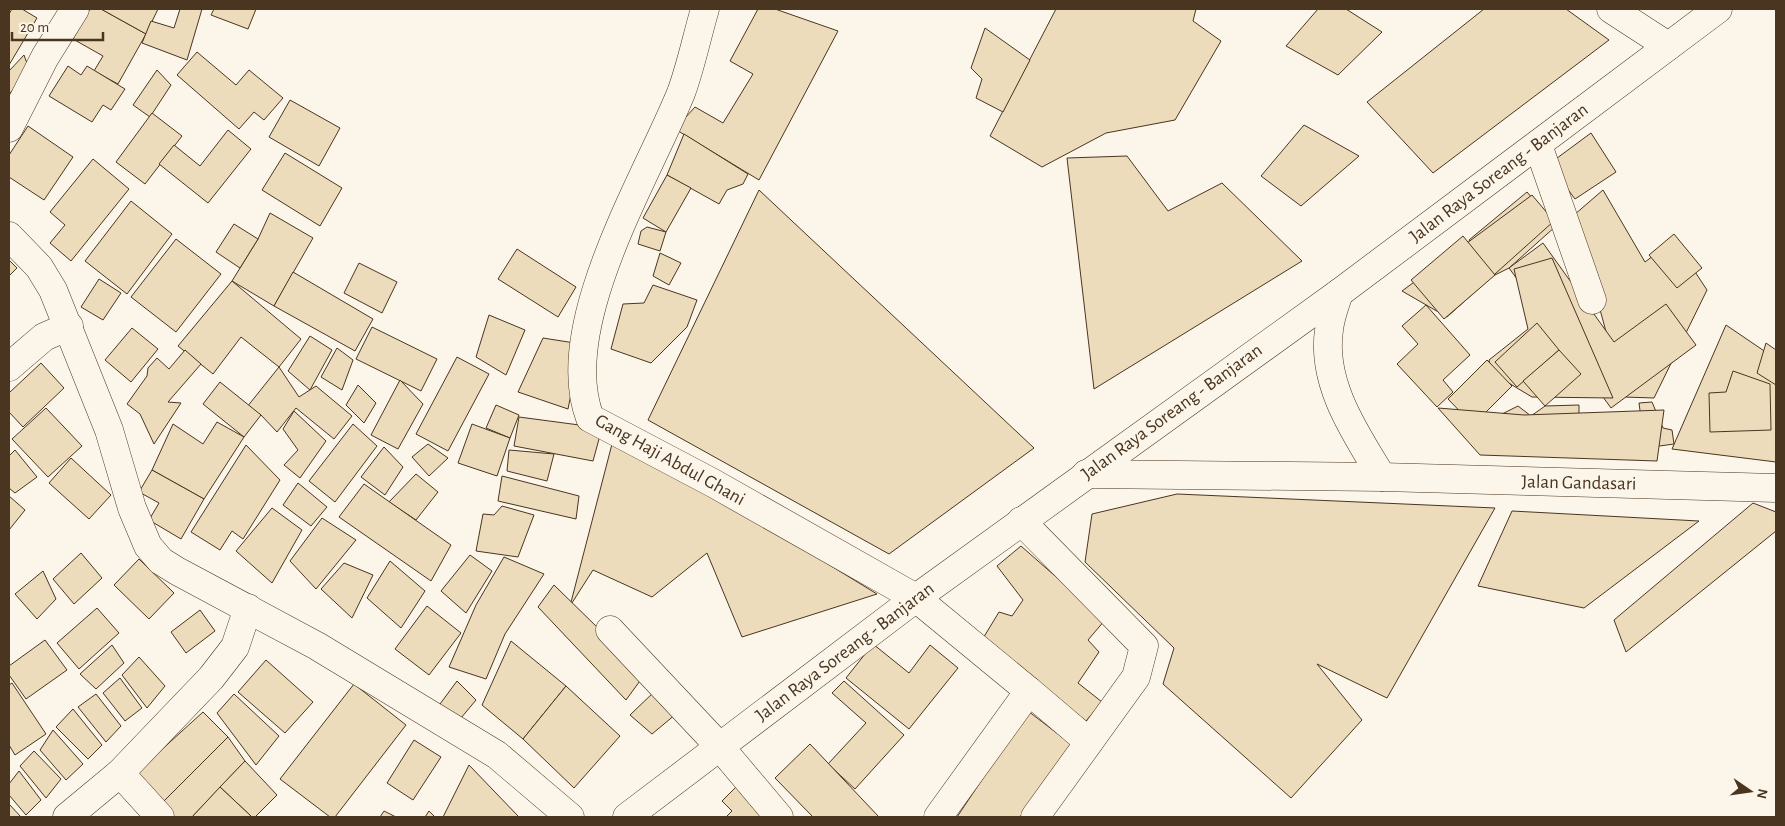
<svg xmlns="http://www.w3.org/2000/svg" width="1785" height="826" viewBox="0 0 1785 826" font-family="'Alegreya Sans',sans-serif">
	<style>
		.building { fill: #ecdcbc; stroke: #4a3520 }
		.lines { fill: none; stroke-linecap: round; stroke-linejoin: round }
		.minor-casing { stroke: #4a3520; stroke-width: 29 }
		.major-casing { stroke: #4a3520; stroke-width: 29 }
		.minor { stroke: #fbf6e9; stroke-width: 28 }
		.major { stroke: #fbf6e9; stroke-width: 28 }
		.labels { text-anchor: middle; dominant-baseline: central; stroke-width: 4; stroke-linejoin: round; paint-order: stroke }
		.street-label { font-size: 19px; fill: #4a3520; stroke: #fbf6e9 }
	</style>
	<rect width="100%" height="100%" fill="#fbf6e9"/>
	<g class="building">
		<polygon points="12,9 22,9 37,18 9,65 9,14"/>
		<polygon points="90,9 101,9 146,34 118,84 94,71 103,56 73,39"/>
		<polygon points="101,9 158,9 146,34"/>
		<polygon points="180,9 202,9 187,60 142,43 151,21 174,28"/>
		<polygon points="214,9 256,9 248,29 211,15"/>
		<polygon points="758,9 775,9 838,31 759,180 675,129 695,107 723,123 753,74 730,61"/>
		<polygon points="1056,9 1196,9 1193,21 1221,41 1175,120 1106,133 1042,167 990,136"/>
		<polygon points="1318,9 1346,9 1382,32 1338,75 1286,46"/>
		<polygon points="1484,9 1566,9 1609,40 1433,173 1367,102"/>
		<polygon points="985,28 1030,60 1003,112 976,98 982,79 971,68"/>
		<polygon points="197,52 236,85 249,70 283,98 264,120 254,112 239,129 177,75"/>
		<polygon points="24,55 30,72 9,94 9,71"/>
		<polygon points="68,66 81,75 87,66 125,89 111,110 103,105 92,122 49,96"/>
		<polygon points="157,70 171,85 150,117 133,105"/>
		<polygon points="290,100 340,128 319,166 269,137"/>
		<polygon points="152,113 182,136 145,184 116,162"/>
		<polygon points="1304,125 1359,156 1301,206 1261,176"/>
		<polygon points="28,126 73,157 44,200 9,177 9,155"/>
		<polygon points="228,130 251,149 208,203 159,164 174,145 200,166"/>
		<polygon points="1591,133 1616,172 1575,199 1549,164"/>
		<polygon points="684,134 748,174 743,184 727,190 719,204 667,175"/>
		<polygon points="285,153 342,188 320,226 262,190"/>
		<polygon points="1127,156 1168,211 1222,183 1302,261 1094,389 1067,158"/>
		<polygon points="93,159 129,189 71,261 50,243 65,225 50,212"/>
		<polygon points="667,175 691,188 666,232 643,218"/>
		<polygon points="759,190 1034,448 889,554 648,420"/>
		<polygon points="1603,190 1645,262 1674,240 1707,290 1654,398 1624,397 1574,215"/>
		<polygon points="1527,192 1556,226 1509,268 1495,275 1469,240"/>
		<polygon points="1532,195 1554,221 1447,317 1402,291"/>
		<polygon points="131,201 172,234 127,294 85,261"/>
		<polygon points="270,213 313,238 274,306 232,281 258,239"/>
		<polygon points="234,224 258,239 240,268 216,252"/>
		<polygon points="647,227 666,232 660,251 638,244 641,231"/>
		<polygon points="1674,234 1702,268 1677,288 1649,255"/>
		<polygon points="1463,236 1495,275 1444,319 1411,280"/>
		<polygon points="176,239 221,274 176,332 131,297"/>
		<polygon points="1543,243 1614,342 1666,304 1696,345 1611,408 1509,268"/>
		<polygon points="517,249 576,287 558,317 498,279"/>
		<polygon points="660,253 681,263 669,285 653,276"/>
		<polygon points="1552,258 1613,398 1532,397 1492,373 1489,360 1528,329 1514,269"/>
		<polygon points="9,260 17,268 9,276"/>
		<polygon points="359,263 397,282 382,313 344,293"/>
		<polygon points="293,272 373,319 355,351 274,306"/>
		<polygon points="99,279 121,293 103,320 81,307"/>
		<polygon points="232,281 301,339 279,367 241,337 213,374 178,346"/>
		<polygon points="653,285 697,300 687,327 651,363 611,349 623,304 644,303"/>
		<polygon points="1426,305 1470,355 1443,380 1453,392 1437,407 1397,364 1418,344 1402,326"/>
		<polygon points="489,315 525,330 506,375 476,357"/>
		<polygon points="1537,323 1559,350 1517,387 1495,362"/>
		<polygon points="1726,325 1776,359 1776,462 1672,449"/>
		<polygon points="372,327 437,359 421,391 356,359"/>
		<polygon points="132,328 158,349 131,382 105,360"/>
		<polygon points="310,336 332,350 310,390 288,371"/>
		<polygon points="543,338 581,344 568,409 518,392"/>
		<polygon points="1766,343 1776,350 1776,385 1757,373"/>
		<polygon points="337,348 353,360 342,390 321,377"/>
		<polygon points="185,350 201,364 168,402 181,403 154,444 140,414 127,404 147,376 148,368 157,358 169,369"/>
		<polygon points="1559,350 1581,374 1545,406 1523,381"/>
		<polygon points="457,357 489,374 448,451 416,434"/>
		<polygon points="1487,360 1512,386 1473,425 1448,399"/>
		<polygon points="41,363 64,388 23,427 9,412 9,393"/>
		<polygon points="279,367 299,397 316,386 352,416 334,439 296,408 277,432 261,415 247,407"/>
		<polygon points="1733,371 1770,384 1771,430 1710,432 1709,393 1726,392"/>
		<polygon points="400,380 423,404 398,449 371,435"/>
		<polygon points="220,382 261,415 244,437 203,404"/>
		<polygon points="358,385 376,403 364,423 346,405"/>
		<polygon points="1652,402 1663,428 1672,430 1674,444 1645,448 1639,403"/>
		<polygon points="496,405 519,415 510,438 486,428"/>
		<polygon points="1579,405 1579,435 1524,436 1494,418 1518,406 1531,416 1545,406"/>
		<polygon points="46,408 82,446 48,477 12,439"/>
		<polygon points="1438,408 1524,415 1664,410 1657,461 1480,455"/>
		<polygon points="294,411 326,441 300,478 284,465 298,450 283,429"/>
		<polygon points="519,417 602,428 593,461 514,446"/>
		<polygon points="217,422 244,437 204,499 152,470 173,424 203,444"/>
		<polygon points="353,424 377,446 335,502 309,481"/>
		<polygon points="472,424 510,438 497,476 458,463"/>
		<polygon points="428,444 448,458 429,476 412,457"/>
		<polygon points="612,444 666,465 877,594 742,637 707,553 652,597 593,570 570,606"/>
		<polygon points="246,445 280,480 243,539 232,531 220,550 191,532"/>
		<polygon points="384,447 403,467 385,495 361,477"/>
		<polygon points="15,450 37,477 15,493 9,488 9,456"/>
		<polygon points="509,450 554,454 547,481 507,471"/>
		<polygon points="71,458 111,495 89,519 49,483"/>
		<polygon points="152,470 204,499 181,539 149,520 159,503 139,492"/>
		<polygon points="416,474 438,492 416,520 389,502"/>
		<polygon points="502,476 579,496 576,519 498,501"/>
		<polygon points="298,483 327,507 311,526 283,505"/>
		<polygon points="364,484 451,545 431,581 339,517"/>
		<polygon points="1177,494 1495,508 1387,698 1317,664 1362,720 1291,798 1163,684 1174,648 1085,562 1092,514"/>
		<polygon points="9,496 25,510 9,530"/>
		<polygon points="1753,503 1776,512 1776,531 1626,652 1614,620"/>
		<polygon points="502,506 534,515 518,557 476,551 483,514 494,515"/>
		<polygon points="272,508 302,530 272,583 236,551"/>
		<polygon points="1512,511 1699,521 1584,608 1478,586"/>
		<polygon points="322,518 356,540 316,589 290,561"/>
		<polygon points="1021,546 1105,620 1088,640 1099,652 1078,683 1102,702 1086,721 982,640 999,612 1012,616 1023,600 997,566"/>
		<polygon points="81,553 102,578 74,604 53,579"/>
		<polygon points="470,555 492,571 466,613 441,591"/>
		<polygon points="504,557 544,574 505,634 486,679 449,667 476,605"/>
		<polygon points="139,559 174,593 149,619 114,585"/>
		<polygon points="390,561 425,591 401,628 367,598"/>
		<polygon points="344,563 373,575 352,618 321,589"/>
		<polygon points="43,571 56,599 37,619 15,594"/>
		<polygon points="554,585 645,674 626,700 538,607"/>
		<polygon points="427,606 461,633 429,675 395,649"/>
		<polygon points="97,608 119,633 79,669 57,643"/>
		<polygon points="200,610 215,631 186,653 171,632"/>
		<polygon points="45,640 67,670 26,699 9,675 9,666"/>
		<polygon points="511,641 566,686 523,739 482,705"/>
		<polygon points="873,644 909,673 930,645 958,668 909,729 846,678"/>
		<polygon points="112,645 124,663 96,689 80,674"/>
		<polygon points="139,657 165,686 147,708 122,675"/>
		<polygon points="266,660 313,702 285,733 238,692"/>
		<polygon points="120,678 142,708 125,721 103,693"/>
		<polygon points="457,681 476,700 456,724 440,704"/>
		<polygon points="844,681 904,735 855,789 828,764 866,723 832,693"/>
		<polygon points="12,683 46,734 15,755 9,745 9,685"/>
		<polygon points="354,684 406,725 335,817 330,817 280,779"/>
		<polygon points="566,686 620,736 574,788 523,739"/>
		<polygon points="655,691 676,714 652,734 630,715"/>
		<polygon points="96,694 121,726 106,742 78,707"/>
		<polygon points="234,694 279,736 256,765 217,713"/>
		<polygon points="73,709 102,745 88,759 56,727"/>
		<polygon points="1028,711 1071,744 1020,817 957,817"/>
		<polygon points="203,712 228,737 163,802 137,772"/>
		<polygon points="53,730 83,764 66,780 40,750"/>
		<polygon points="228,737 245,761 192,817 173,817 163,802"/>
		<polygon points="414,740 441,757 413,800 387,783"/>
		<polygon points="810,744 879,817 813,817 775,778"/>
		<polygon points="34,751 61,779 46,798 20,766"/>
		<polygon points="245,761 277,795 255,817 252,817 220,787"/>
		<polygon points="469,765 519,817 443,817"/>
		<polygon points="19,771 41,800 26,815 9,795 9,784"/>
		<polygon points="738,785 769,817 726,817 732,811 722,801"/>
		<polygon points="220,787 252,817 192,817"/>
		<polygon points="9,804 21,817 9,817"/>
		<polygon points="384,811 396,817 380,817"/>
		<polygon points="429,811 435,817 425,817"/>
	</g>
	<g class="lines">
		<defs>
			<g id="minor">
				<path d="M705,9C697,36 691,66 681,93C646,179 555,326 590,418L713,483L916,598L1029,691L938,817"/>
				<polyline points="1611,9 1668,46"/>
				<polyline points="9,128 45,57 75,9"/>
				<polyline points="1538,145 1592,300"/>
				<polyline points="9,236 39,267 53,290 109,430 132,508 148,546 161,561 177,571 317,646 497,755 570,817"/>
				<path d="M1339,293C1335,305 1330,318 1329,330C1321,384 1356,434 1382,477"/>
				<polyline points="9,367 44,337 69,326"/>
				<polyline points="1086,474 1382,477 1776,488"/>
				<polyline points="1021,521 1144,646 1136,677 1035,817"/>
				<polyline points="610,630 720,747 779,817"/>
				<polyline points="1029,691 1089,742"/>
				<polyline points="120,773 160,817"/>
				<polyline points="67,817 120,773 211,678 235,647 248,608"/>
			</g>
			<polyline id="major" points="627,817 916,598 1339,293 1718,9"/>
		</defs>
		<use href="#minor" class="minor-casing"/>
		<use href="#major" class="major-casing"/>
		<use href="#minor" class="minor"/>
		<use href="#major" class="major"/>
	</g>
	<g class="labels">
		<g class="street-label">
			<text transform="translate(1499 173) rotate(-37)">Jalan Raya Soreang - Banjaran</text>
			<text transform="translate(1172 412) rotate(-36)">Jalan Raya Soreang - Banjaran</text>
			<text transform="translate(670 460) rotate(29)">Gang Haji Abdul Ghani</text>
			<text transform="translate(1579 483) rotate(1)">Jalan Gandasari</text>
			<text transform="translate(845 652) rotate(-37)">Jalan Raya Soreang - Banjaran</text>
		</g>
	</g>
	<rect width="1785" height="826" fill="none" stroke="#4a3520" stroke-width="20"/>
	<g transform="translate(1750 791) rotate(103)" stroke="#fbf6e9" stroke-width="4" paint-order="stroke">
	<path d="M0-4L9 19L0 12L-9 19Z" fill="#4a3520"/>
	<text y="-8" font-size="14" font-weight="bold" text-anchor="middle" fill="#4a3520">N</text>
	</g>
	<path d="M12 32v8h91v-8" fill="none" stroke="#4a3520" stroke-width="2.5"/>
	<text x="20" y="32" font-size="15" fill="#4a3520" stroke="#fbf6e9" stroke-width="4" paint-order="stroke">20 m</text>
</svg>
